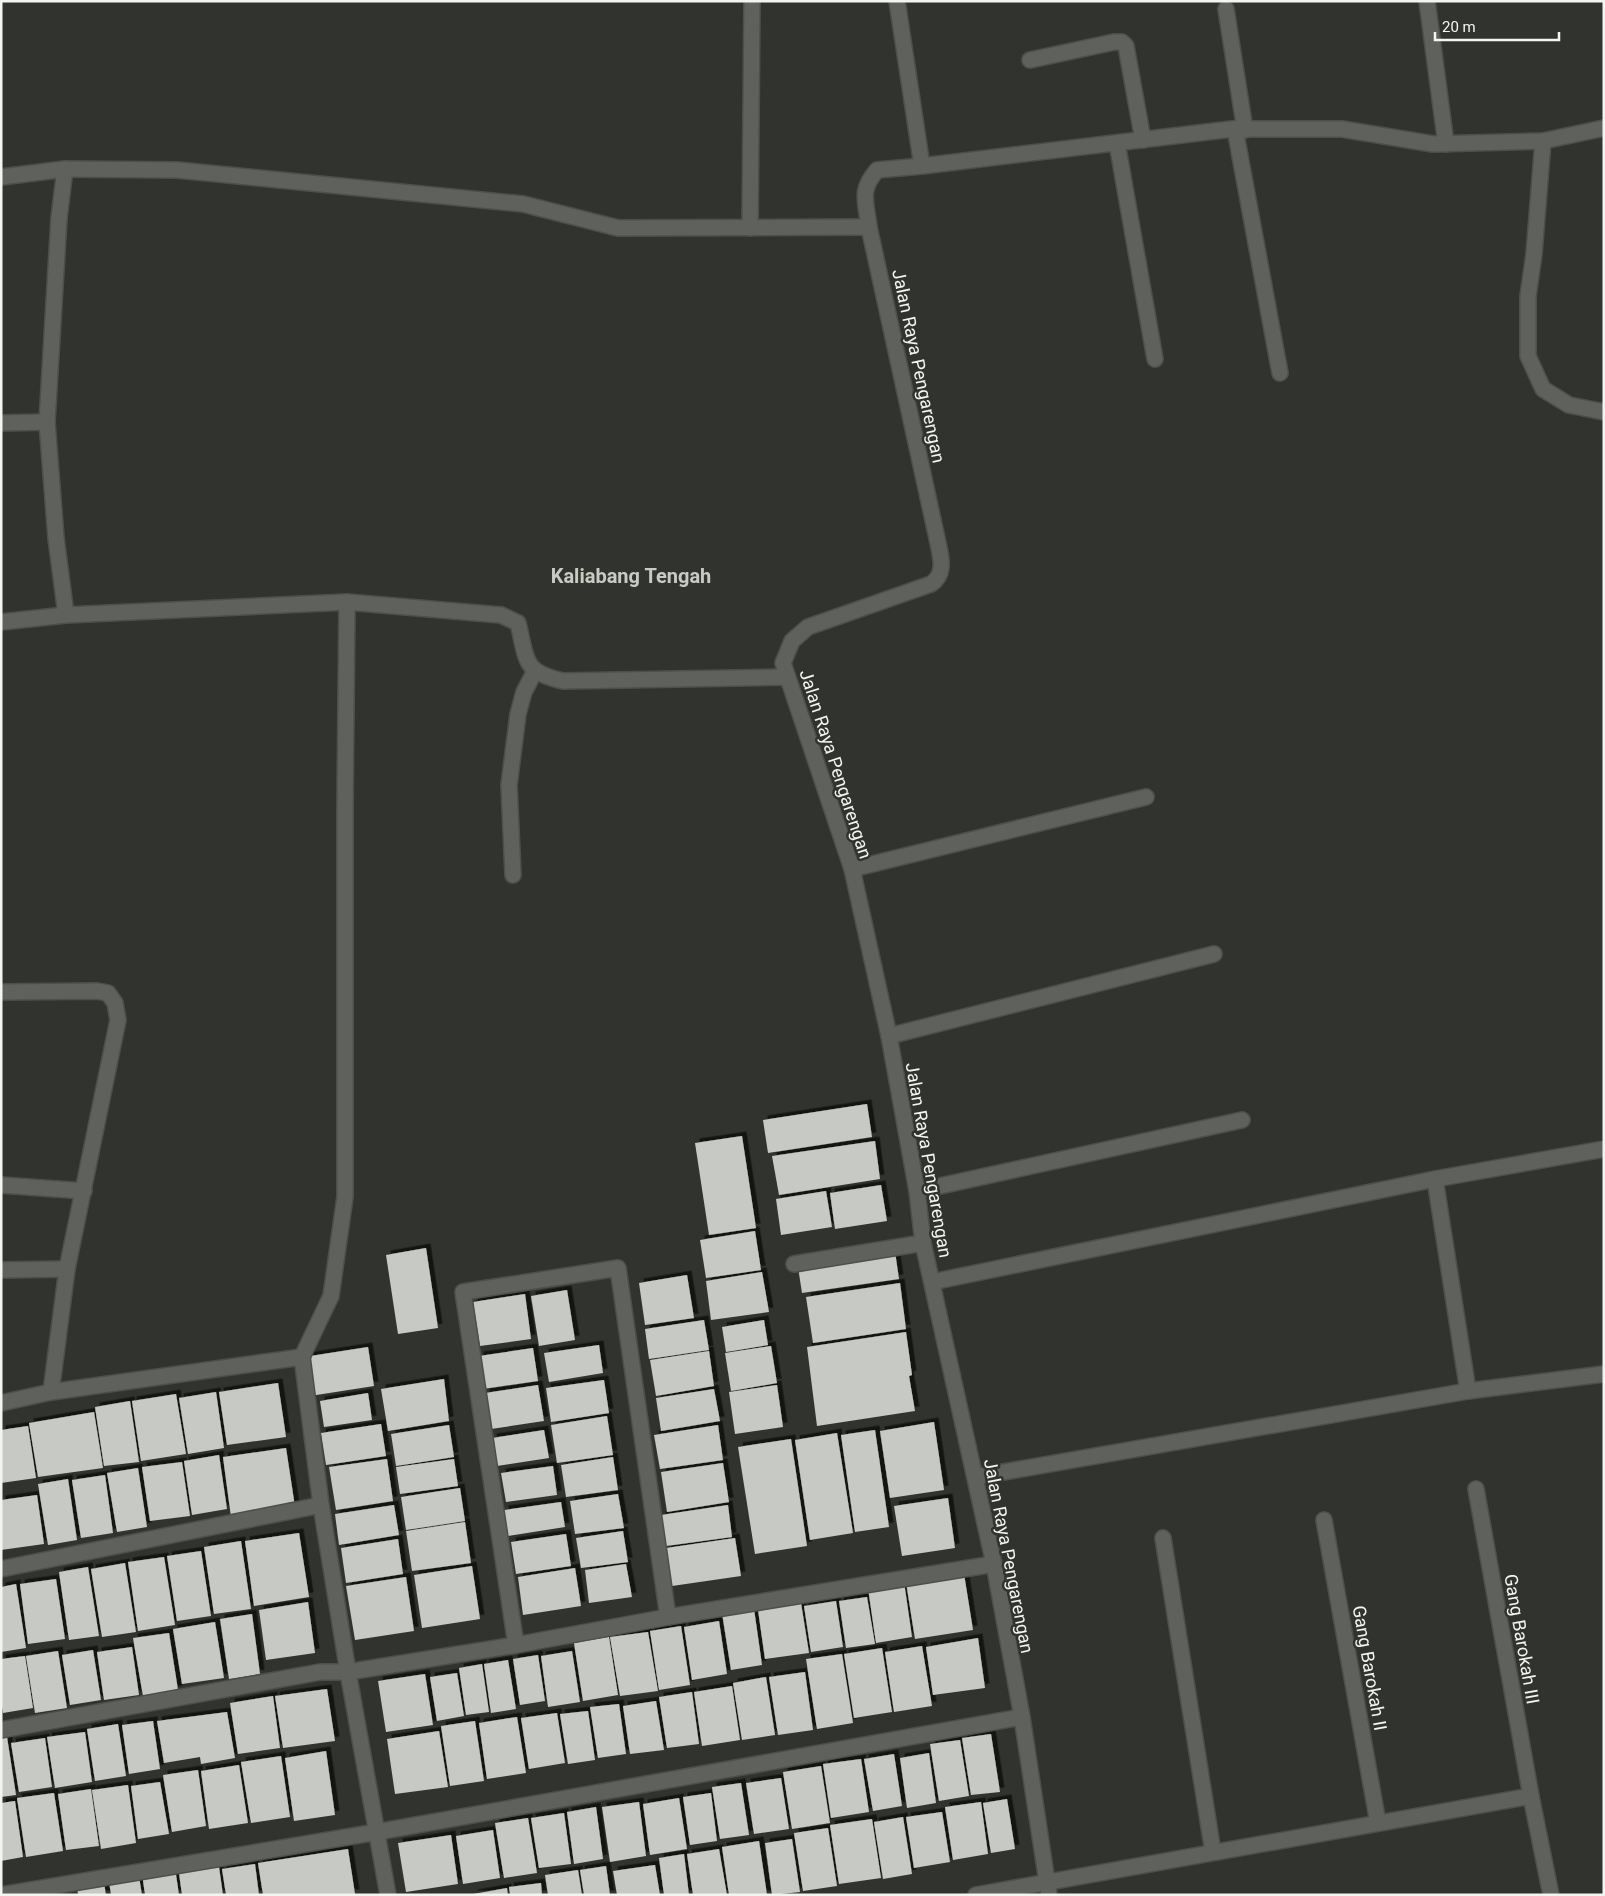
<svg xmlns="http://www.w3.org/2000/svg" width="1605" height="1896" viewBox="0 0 1605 1896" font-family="Roboto,sans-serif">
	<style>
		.building { fill: #c7cac4; filter: url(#shadow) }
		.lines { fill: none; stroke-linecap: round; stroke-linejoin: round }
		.lane-casing { stroke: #4d4f4b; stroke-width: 18 }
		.street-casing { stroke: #4d4f4b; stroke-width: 18 }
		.lane { stroke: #5f625c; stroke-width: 15 }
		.street { stroke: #5f625c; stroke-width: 15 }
		.labels { text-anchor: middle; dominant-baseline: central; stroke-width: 5; stroke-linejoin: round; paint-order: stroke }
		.street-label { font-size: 18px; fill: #f3f5f2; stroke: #31342e }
		.quarter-label { font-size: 20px; font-weight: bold; fill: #c8cbc5; stroke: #31342e }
	</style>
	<defs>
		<filter id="shadow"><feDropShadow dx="4.5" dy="-4.5" stdDeviation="0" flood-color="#0009"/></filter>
	</defs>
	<rect width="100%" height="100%" fill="#31342e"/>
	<g class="building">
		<polygon points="867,1104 872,1137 768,1153 763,1120"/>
		<polygon points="742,1136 756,1228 709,1235 695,1143"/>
		<polygon points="875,1141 880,1179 779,1195 772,1156"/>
		<polygon points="881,1185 887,1221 835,1229 830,1193"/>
		<polygon points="826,1191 832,1227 781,1235 776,1199"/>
		<polygon points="755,1231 761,1270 706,1278 700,1240"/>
		<polygon points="426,1248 438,1328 398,1334 386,1255"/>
		<polygon points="895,1252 899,1279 802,1293 798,1267"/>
		<polygon points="762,1272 769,1312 711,1320 706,1281"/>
		<polygon points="687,1275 694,1318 645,1325 639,1283"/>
		<polygon points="900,1283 906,1329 813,1343 806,1297"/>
		<polygon points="567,1290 575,1340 539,1346 531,1296"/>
		<polygon points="525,1294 531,1339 480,1346 473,1302"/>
		<polygon points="704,1320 709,1350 649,1359 645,1329"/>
		<polygon points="764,1320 768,1345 726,1352 722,1327"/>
		<polygon points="906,1332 912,1375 909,1376 915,1411 817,1426 807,1347"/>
		<polygon points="599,1345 603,1373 549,1382 544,1353"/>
		<polygon points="771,1346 777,1383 731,1391 725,1353"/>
		<polygon points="368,1347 374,1386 310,1396 304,1357"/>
		<polygon points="533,1348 538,1381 483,1389 479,1356"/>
		<polygon points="709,1351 714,1386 656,1396 650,1360"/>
		<polygon points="444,1379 449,1421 388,1431 381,1389"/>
		<polygon points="604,1380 609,1413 551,1422 546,1388"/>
		<polygon points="278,1383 286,1437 227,1445 219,1392"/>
		<polygon points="538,1385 544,1421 491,1429 485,1393"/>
		<polygon points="777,1385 783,1427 735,1434 729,1392"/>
		<polygon points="714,1389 720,1421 661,1431 656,1398"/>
		<polygon points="216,1392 224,1448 188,1454 179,1398"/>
		<polygon points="368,1393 372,1420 324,1427 320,1401"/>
		<polygon points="176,1394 186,1454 141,1461 132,1401"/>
		<polygon points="130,1401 139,1462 104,1466 95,1407"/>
		<polygon points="94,1412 103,1468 38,1477 29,1423"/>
		<polygon points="607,1416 613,1455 557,1463 551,1425"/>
		<polygon points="934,1422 944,1490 890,1498 880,1431"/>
		<polygon points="381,1424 386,1456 326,1465 321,1433"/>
		<polygon points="449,1425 454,1457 396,1466 391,1434"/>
		<polygon points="718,1425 723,1460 660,1469 654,1435"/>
		<polygon points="28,1426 36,1478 1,1483 1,1430"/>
		<polygon points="544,1430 549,1458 497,1466 492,1438"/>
		<polygon points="875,1430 889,1527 855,1532 841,1435"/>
		<polygon points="837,1433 853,1533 810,1540 795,1440"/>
		<polygon points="791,1439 807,1546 755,1554 738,1447"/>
		<polygon points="286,1448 295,1507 231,1517 223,1457"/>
		<polygon points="219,1455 227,1509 192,1515 184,1461"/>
		<polygon points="613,1457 618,1490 566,1497 561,1465"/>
		<polygon points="387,1459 393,1501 336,1510 329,1467"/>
		<polygon points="454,1459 458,1486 400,1494 396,1467"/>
		<polygon points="182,1462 190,1516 150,1521 142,1467"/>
		<polygon points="723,1463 729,1502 667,1512 661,1472"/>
		<polygon points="553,1466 557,1495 506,1502 501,1473"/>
		<polygon points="138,1468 147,1527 117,1532 107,1473"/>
		<polygon points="105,1475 113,1533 81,1538 72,1480"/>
		<polygon points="68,1479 77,1540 48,1545 38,1484"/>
		<polygon points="460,1488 465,1521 406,1530 401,1497"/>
		<polygon points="618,1494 624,1528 575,1534 570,1501"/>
		<polygon points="37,1495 44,1544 1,1550 1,1500"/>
		<polygon points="948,1498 955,1548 902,1556 894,1506"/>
		<polygon points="561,1502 565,1527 508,1536 504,1510"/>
		<polygon points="394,1505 399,1535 339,1545 335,1514"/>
		<polygon points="728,1505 732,1537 666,1546 661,1515"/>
		<polygon points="465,1522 471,1563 412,1571 406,1531"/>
		<polygon points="623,1531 628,1562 581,1568 576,1538"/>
		<polygon points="299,1533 309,1597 254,1606 245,1541"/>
		<polygon points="566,1534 571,1566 516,1574 511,1542"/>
		<polygon points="735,1538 741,1576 672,1586 666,1548"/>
		<polygon points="398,1539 403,1574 346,1583 341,1548"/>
		<polygon points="241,1541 251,1609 214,1614 204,1547"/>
		<polygon points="201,1551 211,1616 177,1621 167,1556"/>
		<polygon points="164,1557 175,1625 138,1631 128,1562"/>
		<polygon points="125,1563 136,1632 102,1637 91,1569"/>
		<polygon points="626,1564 632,1597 589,1603 585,1570"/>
		<polygon points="472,1566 480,1619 422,1628 414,1575"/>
		<polygon points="88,1567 99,1636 69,1640 59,1572"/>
		<polygon points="575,1568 581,1606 523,1615 518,1577"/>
		<polygon points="964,1574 973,1630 915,1639 906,1582"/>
		<polygon points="406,1577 414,1631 355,1640 346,1586"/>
		<polygon points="56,1579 65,1639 28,1644 20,1584"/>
		<polygon points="904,1582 912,1637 876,1643 868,1588"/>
		<polygon points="16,1584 26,1648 1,1652 1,1587"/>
		<polygon points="867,1597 875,1644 846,1648 839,1601"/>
		<polygon points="836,1601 843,1647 811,1652 804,1606"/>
		<polygon points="308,1602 315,1653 266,1660 259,1610"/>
		<polygon points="801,1603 809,1653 765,1659 758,1610"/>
		<polygon points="754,1609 762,1665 731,1670 722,1613"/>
		<polygon points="252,1614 260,1674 229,1679 220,1619"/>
		<polygon points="719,1621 727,1674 692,1680 684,1627"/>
		<polygon points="215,1622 224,1678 182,1684 173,1629"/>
		<polygon points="681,1626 690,1685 659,1690 650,1631"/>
		<polygon points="648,1632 658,1691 620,1696 610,1637"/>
		<polygon points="169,1633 178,1690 143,1696 133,1638"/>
		<polygon points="609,1637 618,1695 583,1701 574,1643"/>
		<polygon points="978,1638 985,1688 933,1695 926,1647"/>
		<polygon points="922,1646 932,1706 894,1712 885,1652"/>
		<polygon points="132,1647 139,1695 104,1700 97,1652"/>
		<polygon points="882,1648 892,1712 854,1718 844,1654"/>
		<polygon points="93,1650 101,1700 70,1705 62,1655"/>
		<polygon points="58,1651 67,1708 35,1713 26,1656"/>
		<polygon points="572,1651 580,1702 548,1707 541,1656"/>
		<polygon points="842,1654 853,1723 817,1729 806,1659"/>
		<polygon points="538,1655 545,1701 520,1705 513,1659"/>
		<polygon points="25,1656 33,1708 3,1713 1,1700 1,1659"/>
		<polygon points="508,1660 516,1709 491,1713 484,1664"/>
		<polygon points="482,1664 489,1712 466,1715 459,1668"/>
		<polygon points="805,1672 813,1730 778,1735 769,1677"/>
		<polygon points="457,1673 464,1716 437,1721 430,1677"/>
		<polygon points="425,1674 433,1725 386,1732 378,1681"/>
		<polygon points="766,1677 775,1735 742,1740 733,1683"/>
		<polygon points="732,1686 740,1740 702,1746 694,1692"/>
		<polygon points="327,1689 335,1741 283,1748 275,1696"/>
		<polygon points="692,1692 699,1744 667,1748 659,1697"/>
		<polygon points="273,1696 280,1748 238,1754 230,1703"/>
		<polygon points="656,1701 664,1750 630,1754 623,1706"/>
		<polygon points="619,1704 626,1754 598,1758 590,1707"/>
		<polygon points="588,1711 595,1760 568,1764 560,1714"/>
		<polygon points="227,1712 235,1758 201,1764 200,1757 164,1763 157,1721"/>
		<polygon points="557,1713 565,1763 529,1769 521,1718"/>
		<polygon points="517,1717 526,1773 487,1779 479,1723"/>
		<polygon points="153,1721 160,1769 129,1774 122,1725"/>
		<polygon points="475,1721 484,1781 450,1786 441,1726"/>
		<polygon points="118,1724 126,1776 95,1781 87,1729"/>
		<polygon points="439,1731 448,1787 395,1794 387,1739"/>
		<polygon points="85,1732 92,1782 55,1788 47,1737"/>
		<polygon points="991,1734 1000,1792 971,1795 962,1738"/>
		<polygon points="7,1737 16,1795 1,1797 1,1738"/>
		<polygon points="45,1738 52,1787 19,1792 11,1743"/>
		<polygon points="960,1740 969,1796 939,1801 930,1744"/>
		<polygon points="326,1751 335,1815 294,1821 285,1758"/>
		<polygon points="929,1753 936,1803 907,1808 900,1758"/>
		<polygon points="894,1754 902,1806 873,1811 864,1759"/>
		<polygon points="281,1756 290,1817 251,1823 241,1762"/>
		<polygon points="861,1759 869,1812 831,1818 823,1764"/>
		<polygon points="239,1765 248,1823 209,1829 201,1771"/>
		<polygon points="821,1766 830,1823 792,1829 783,1772"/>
		<polygon points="198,1770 206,1826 172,1832 163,1775"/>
		<polygon points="781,1778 789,1829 754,1834 746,1783"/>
		<polygon points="160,1782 169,1834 138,1839 131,1786"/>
		<polygon points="741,1783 749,1835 720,1839 712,1787"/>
		<polygon points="128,1785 136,1843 101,1849 92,1790"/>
		<polygon points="91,1789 99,1846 66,1850 58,1794"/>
		<polygon points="54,1793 63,1851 26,1857 17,1798"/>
		<polygon points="711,1793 717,1841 690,1845 683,1797"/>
		<polygon points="679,1798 687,1849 650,1855 643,1804"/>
		<polygon points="1007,1799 1015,1849 991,1853 983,1803"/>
		<polygon points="15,1801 23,1857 1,1861 1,1803"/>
		<polygon points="639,1802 646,1856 610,1862 602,1807"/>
		<polygon points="981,1802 988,1854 953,1860 945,1807"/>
		<polygon points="596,1807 603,1859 574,1864 567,1812"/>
		<polygon points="942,1812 950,1862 914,1868 906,1817"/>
		<polygon points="564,1813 571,1864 539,1868 531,1818"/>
		<polygon points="903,1817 912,1874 883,1879 874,1822"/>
		<polygon points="528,1818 537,1873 504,1878 495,1823"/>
		<polygon points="872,1819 881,1878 839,1884 830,1825"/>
		<polygon points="828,1828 837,1886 803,1891 794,1833"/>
		<polygon points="493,1830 500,1878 463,1884 456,1836"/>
		<polygon points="451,1835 458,1884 406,1892 398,1843"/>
		<polygon points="792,1839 800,1892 772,1895 765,1843"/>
		<polygon points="759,1841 767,1895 729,1895 722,1847"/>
		<polygon points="348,1849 355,1894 263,1895 258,1863"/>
		<polygon points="719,1849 727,1895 693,1895 687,1854"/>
		<polygon points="684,1854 689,1895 664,1895 659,1858"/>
		<polygon points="255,1864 259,1895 226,1895 222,1869"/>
		<polygon points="655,1865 660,1895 617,1895 613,1871"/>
		<polygon points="606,1866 610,1895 584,1895 580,1870"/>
		<polygon points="219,1867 223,1895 182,1895 179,1873"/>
		<polygon points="175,1868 179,1895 145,1895 142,1873"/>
		<polygon points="578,1870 582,1895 548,1895 545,1875"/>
		<polygon points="139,1877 142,1895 111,1895 109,1881"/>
		<polygon points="104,1883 106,1895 78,1895 77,1887"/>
		<polygon points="541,1883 542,1895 510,1895 509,1887"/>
		<polygon points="507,1888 508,1895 473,1895 473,1894"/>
	</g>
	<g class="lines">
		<defs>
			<g id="lane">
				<polyline points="897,1 922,166"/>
				<polyline points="1226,9 1245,130"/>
				<polyline points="1030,60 1114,42 1122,42 1126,46 1143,140"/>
				<polyline points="1235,129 1280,373"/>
				<polyline points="1117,143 1155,359"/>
			</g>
			<g id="street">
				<polyline points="1427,1 1446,144"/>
				<polyline points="1543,141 1534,254 1528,296 1528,356 1543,389 1569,405 1604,412"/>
				<polyline points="65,169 177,170 523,204 618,228 869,227"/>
				<polyline points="1,177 65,169 59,218 47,422 56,538 66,615"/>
				<polyline points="750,228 752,1"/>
				<polyline points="1,423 47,422"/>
				<path d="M1,622L66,615L347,602L501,615L518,623C527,659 522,672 563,681L787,677"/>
				<polyline points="852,869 1146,797"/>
				<polyline points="513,875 509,785 518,714 524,692 535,671"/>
				<polyline points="1,992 97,991 108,993 115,1003 118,1020 67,1269 51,1392"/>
				<polyline points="889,1036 1214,954"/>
				<polyline points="1435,1179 1468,1391"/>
				<polyline points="1,1185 84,1191"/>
				<polyline points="917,1191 1242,1120"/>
				<polyline points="794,1264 923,1243"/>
				<polyline points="1,1270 67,1269"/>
				<polyline points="932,1282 1435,1179 1604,1149"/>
				<polyline points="302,1357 331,1296 345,1197 345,807 347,602"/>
				<polyline points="1,1403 51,1392 302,1357 321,1505 348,1672 388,1895"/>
				<polyline points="975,1477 1468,1391 1604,1374"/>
				<polyline points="1476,1489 1531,1796 1551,1895"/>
				<polyline points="1324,1520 1378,1823"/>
				<polyline points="1163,1538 1213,1852"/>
				<polyline points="1,1569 321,1505"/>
				<polyline points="516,1645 463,1292 618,1268 668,1617"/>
				<polyline points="1,1730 320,1672 348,1672 516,1645 668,1617 994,1564"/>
				<polyline points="1,1895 377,1832 1022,1717"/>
				<polyline points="976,1895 1531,1796"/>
				<path d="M1049,1895L1022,1717L994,1564L923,1243L917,1191L889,1036L852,869L783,663L792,641L808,627L931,584C946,574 941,558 938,543L869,227C866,201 859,191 877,170L922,166L1232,129H1342L1433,144L1543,141L1604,128"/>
			</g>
		</defs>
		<use href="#lane" class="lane-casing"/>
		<use href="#street" class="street-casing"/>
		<use href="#lane" class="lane"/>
		<use href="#street" class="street"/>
	</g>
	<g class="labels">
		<g class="street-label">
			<text transform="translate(919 366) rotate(78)">Jalan Raya Pengarengan</text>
			<text transform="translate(836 764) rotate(72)">Jalan Raya Pengarengan</text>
			<text transform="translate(929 1160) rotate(80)">Jalan Raya Pengarengan</text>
			<text transform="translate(1009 1556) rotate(79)">Jalan Raya Pengarengan</text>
			<text transform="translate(1522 1639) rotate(80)">Gang Barokah III</text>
			<text transform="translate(1370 1668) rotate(80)">Gang Barokah II</text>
		</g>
		<g class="quarter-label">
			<text x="631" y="576">Kaliabang Tengah</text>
		</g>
	</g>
	<rect width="1605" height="1896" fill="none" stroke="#f3f5f2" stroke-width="5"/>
	<path d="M1435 32v8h124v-8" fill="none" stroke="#f3f5f2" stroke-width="2.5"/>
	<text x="1442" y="32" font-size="15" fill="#f3f5f2" stroke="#31342e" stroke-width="4" paint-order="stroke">20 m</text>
</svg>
